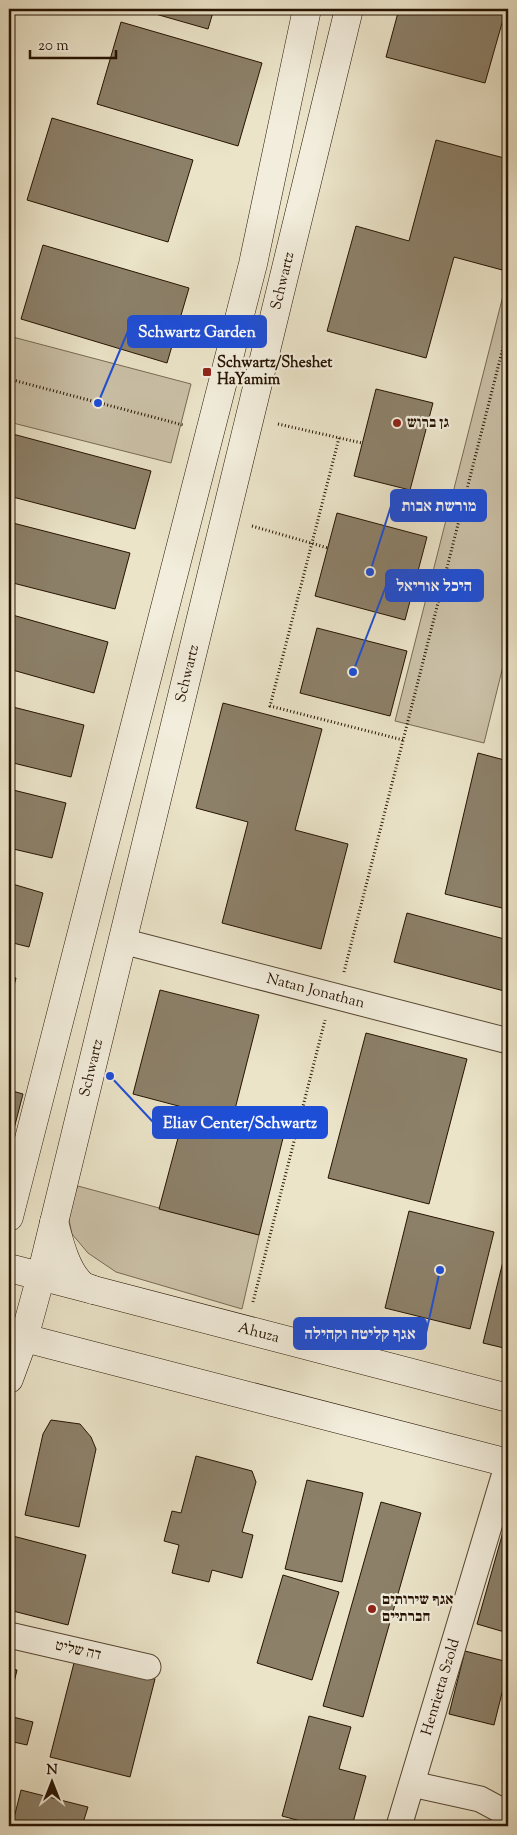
<svg xmlns="http://www.w3.org/2000/svg" width="517" height="1835" viewBox="0 0 517 1835" font-family="'Sorts Mill Goudy','Frank Ruhl Libre',serif">
	<style>
		.green { fill: #cac0a7; stroke: #786a54 }
		.building { fill: #8c8069; stroke: #261301 }
		.lines { fill: none; stroke-linecap: round; stroke-linejoin: round }
		.street-casing { stroke: #574733; stroke-width: 27 }
		.secondary-casing { stroke: #261301; stroke-width: 29 }
		.path { stroke: #261301; stroke-width: 3; stroke-dasharray: 1 2.5; stroke-linecap: butt }
		.street { stroke: #f2eddc; stroke-width: 25 }
		.secondary { stroke: #f2eddc; stroke-width: 28 }
		.poi-dot { fill: #8f2418; stroke: #f2eddc; stroke-width: 2 }
		.labels { text-anchor: middle; dominant-baseline: central; stroke-width: 4.5; stroke-linejoin: round; paint-order: stroke }
		.street-label { font-size: 15px; fill: #261301; stroke: #f2eddc }
		.poi-label { font-size: 15px; font-weight: bold; fill: #261301; stroke: #f2eddc; text-anchor: start }
		.leader { fill: none; stroke: #1d4ed8; stroke-width: 2 }
		.callout-dot { fill: #1d4ed8; stroke: #f2eddc; stroke-width: 2 }
		.callout { fill: #1d4ed8; stroke: #1d4ed8; stroke-width: 2 }
		.callout-label { font-size: 16px; text-anchor: middle; font-weight: bold; fill: #fff }
	</style>
	<rect width="100%" height="100%" fill="#ebe4c9"/>
	<filter id="stains"><feTurbulence type="fractalNoise" baseFrequency=".004" numOctaves="4"/><feColorMatrix values="0 0 0 0 .2 0 0 0 0 .09 0 0 0 0 .02 0 0 0 .5 -.17"/></filter>
	<radialGradient id="worn" r=".72"><stop offset=".6" stop-color="#630" stop-opacity="0"/><stop offset="1" stop-color="#630" stop-opacity=".3"/></radialGradient>
	<g class="green">
		<polygon points="508,276 508,646 484,743 395,721"/>
		<polygon points="9,336 191,384 171,463 9,422"/>
		<polygon points="78,1186 259,1235 242,1309 116,1272 88,1253 72,1234 67,1210"/>
	</g>
	<g class="building">
		<polygon points="138,9 214,9 208,29"/>
		<polygon points="399,9 506,9 485,83 386,57"/>
		<polygon points="121,22 262,63 238,146 97,104"/>
		<polygon points="52,118 193,160 168,242 27,200"/>
		<polygon points="436,140 508,159 508,263 506,271 454,257 426,358 327,331 356,226 409,241"/>
		<polygon points="43,245 189,288 167,363 21,319"/>
		<polygon points="376,389 433,403 410,490 354,476"/>
		<polygon points="9,433 151,471 135,529 9,496"/>
		<polygon points="337,513 427,537 405,620 315,596"/>
		<polygon points="9,522 130,553 115,609 9,582"/>
		<polygon points="9,614 108,642 94,693 9,669"/>
		<polygon points="317,628 407,651 390,716 300,693"/>
		<polygon points="223,703 322,729 295,830 348,844 321,949 222,923 248,822 196,808"/>
		<polygon points="9,706 84,725 71,777 9,762"/>
		<polygon points="478,753 508,761 508,900 506,909 445,894"/>
		<polygon points="9,789 66,803 52,858 9,848"/>
		<polygon points="9,883 43,893 29,947 9,942"/>
		<polygon points="407,913 508,940 508,992 394,962"/>
		<polygon points="9,976 16,978 9,1005"/>
		<polygon points="160,990 259,1015 233,1117 285,1130 259,1235 159,1209 186,1108 133,1094"/>
		<polygon points="366,1033 467,1059 429,1204 328,1178"/>
		<polygon points="9,1090 23,1094 9,1148"/>
		<polygon points="409,1211 494,1232 470,1329 385,1308"/>
		<polygon points="508,1241 508,1349 483,1343"/>
		<polygon points="51,1420 80,1424 91,1437 96,1449 79,1527 25,1515 43,1434"/>
		<polygon points="196,1456 252,1471 256,1482 242,1532 253,1535 242,1578 212,1570 209,1582 172,1573 179,1545 164,1541 172,1511 181,1513"/>
		<polygon points="307,1480 363,1493 342,1582 285,1569"/>
		<polygon points="381,1502 421,1513 363,1717 323,1706"/>
		<polygon points="503,1532 508,1534 508,1633 477,1624"/>
		<polygon points="9,1535 86,1555 68,1625 9,1610"/>
		<polygon points="283,1575 339,1592 312,1680 257,1663"/>
		<polygon points="465,1651 508,1662 508,1669 494,1725 449,1714"/>
		<polygon points="75,1659 155,1679 130,1777 50,1757"/>
		<polygon points="9,1668 17,1670 9,1703"/>
		<polygon points="9,1716 33,1722 27,1745 9,1741"/>
		<polygon points="309,1716 351,1727 339,1769 366,1776 352,1826 319,1826 282,1816"/>
		<polygon points="21,1790 88,1807 82,1826 12,1826"/>
		<polygon points="144,1821 164,1826 143,1826"/>
	</g>
	<g class="lines">
		<defs>
			<g id="street">
				<path id="s1" d="M122,941L508,1041"/>
				<polyline points="9,1635 148,1667"/>
				<polyline points="412,1784 480,1799 508,1814"/>
				<path id="s2" d="M399,1826L508,1463"/>
			</g>
			<g id="secondary">
				<polyline points="9,1217 253,264 307,9"/>
				<path d="M54,1222C59,1241 66,1271 82,1285C84,1287 90,1288 93,1290"/>
				<path id="s3" d="M9,1268L508,1398"/>
				<polyline points="9,1334 508,1463"/>
				<path id="s4" d="M9,1379L24,1338L41,1276L349,9"/>
			</g>
		</defs>
		<use href="#street" class="street-casing"/>
		<use href="#secondary" class="secondary-casing"/>
		<g class="path">
			<polyline points="9,379 183,425"/>
			<polyline points="278,424 362,443"/>
			<polyline points="339,438 270,706 403,740"/>
			<polyline points="252,526 328,548"/>
			<polyline points="344,972 508,328"/>
			<polyline points="253,1302 325,1020"/>
		</g>
		<use href="#street" class="street"/>
		<use href="#secondary" class="secondary"/>
	</g>
	<g class="poi-dot">
		<rect x="202" y="367" width="10" height="10" rx="2.5"/>
		<circle cx="397" cy="423" r="5"/>
		<circle cx="372" cy="1609" r="5"/>
	</g>
	<g class="labels">
		<g class="street-label">
			<text stroke="none"><textPath href="#s4" startOffset="1132">Schwartz</textPath></text>
			<text stroke="none"><textPath href="#s4" startOffset="728">Schwartz</textPath></text>
			<text stroke="none"><textPath href="#s1" startOffset="200">Natan Jonathan</textPath></text>
			<text stroke="none"><textPath href="#s4" startOffset="322">Schwartz</textPath></text>
			<text stroke="none"><textPath href="#s3" startOffset="258">Ahuza</textPath></text>
			<text transform="translate(78 1651) rotate(13)">דה שליט</text>
			<text stroke="none"><textPath href="#s2" startOffset="145">Henrietta Szold</textPath></text>
		</g>
		<g class="poi-label">
			<text x="217" y="363">Schwartz/Sheshet<tspan x="217" dy="17">HaYamim</tspan></text>
			<text x="407" y="423">גן ברוש</text>
			<text x="382" y="1600">אגף שירותים<tspan x="382" dy="17">חברתיים</tspan></text>
		</g>
	</g>
	<path class="leader" d="M98 403L128 331M370 572L391 506M353 672L386 586M110 1076L153 1122M440 1270L426 1333"/>
	<g class="callout-dot">
		<circle cx="98" cy="403" r="5"/>
		<circle cx="370" cy="572" r="5"/>
		<circle cx="353" cy="672" r="5"/>
		<circle cx="110" cy="1076" r="5"/>
		<circle cx="440" cy="1270" r="5"/>
	</g>
	<g class="callout">
		<rect x="128" y="316" width="138" height="31" rx="5"/>
		<rect x="391" y="490" width="95" height="31" rx="5"/>
		<rect x="386" y="570" width="97" height="31" rx="5"/>
		<rect x="153" y="1107" width="174" height="31" rx="5"/>
		<rect x="294" y="1318" width="132" height="31" rx="5"/>
	</g>
	<g class="callout-label">
		<text x="197" y="337">Schwartz Garden</text>
		<text x="439" y="511">מורשת אבות</text>
		<text x="434" y="591">היכל אוריאל</text>
		<text x="240" y="1128">Eliav Center/Schwartz</text>
		<text x="360" y="1339">אגף קליטה וקהילה</text>
	</g>
	<rect width="517" height="1835" fill="none" stroke="#ebe4c9" stroke-width="30"/>
	<rect x="10" y="10" width="497" height="1815" fill="none" stroke="#261301" stroke-width="2.5"/>
	<rect x="15" y="15" width="487" height="1805" fill="none" stroke="#261301"/>
	<g transform="translate(52 1782)" stroke="#f2eddc" stroke-width="4" paint-order="stroke">
	<path d="M0-4L9 19L0 12L-9 19Z" fill="#261301"/>
	<text y="-8" font-size="14" font-weight="bold" text-anchor="middle" fill="#261301">N</text>
	</g>
	<path d="M30 50v8h86v-8" fill="none" stroke="#261301" stroke-width="2.5"/>
	<text x="38" y="50" font-size="15" fill="#261301" stroke="#f2eddc" stroke-width="4" paint-order="stroke">20 m</text>
	<rect width="100%" height="100%" filter="url(#stains)"/>
	<rect width="100%" height="100%" fill="url(#worn)"/>
</svg>
